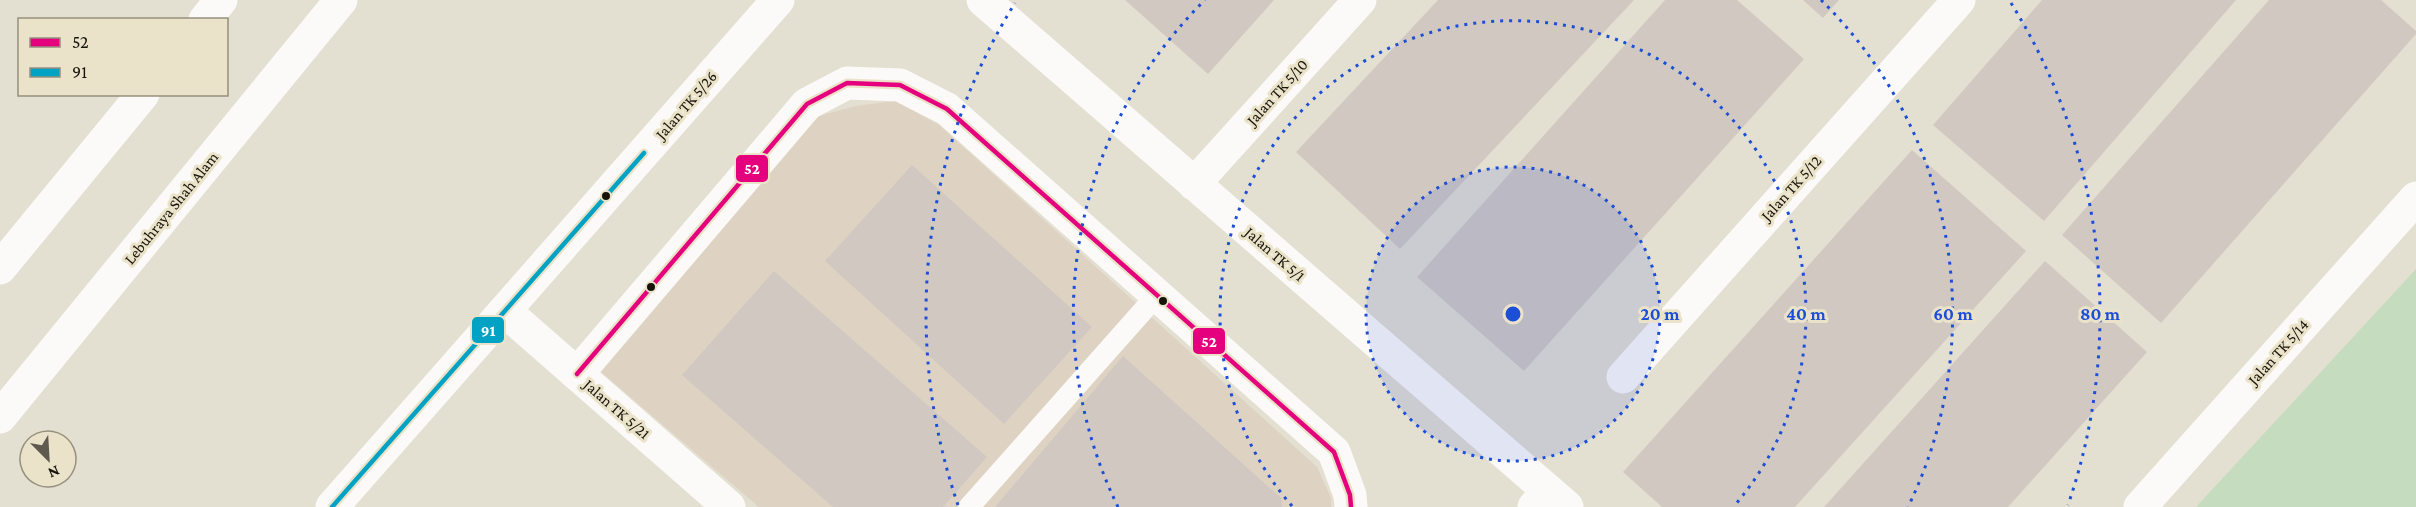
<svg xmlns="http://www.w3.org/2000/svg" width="2416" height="507" viewBox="0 0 2416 507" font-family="'Crimson Pro',serif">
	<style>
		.commercial { fill: #ded2c2 }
		.green { fill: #c6dcbf }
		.building { fill: #d1c9c1 }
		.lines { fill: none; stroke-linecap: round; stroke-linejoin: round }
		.service { stroke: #fbfaf8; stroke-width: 21 }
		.minor { stroke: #fbfaf8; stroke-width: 33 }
		.tertiary { stroke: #fbfaf8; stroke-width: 33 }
		.motorway { stroke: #fbfaf8; stroke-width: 33 }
		.bus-1-casing { stroke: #ebe3c9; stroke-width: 9 }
		.bus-2-casing { stroke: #ebe3c9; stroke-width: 9 }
		.bus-1 { stroke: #e5007d; stroke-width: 4.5 }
		.bus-2 { stroke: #01a2c4; stroke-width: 4.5 }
		.ring { fill: none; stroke: #1d4ed8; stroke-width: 3; stroke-dasharray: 3 6 }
		.bus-dot { fill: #16130a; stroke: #ebe3c9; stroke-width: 2 }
		.labels { text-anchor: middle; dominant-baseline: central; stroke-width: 6; stroke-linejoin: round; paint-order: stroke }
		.street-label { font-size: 16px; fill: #16130a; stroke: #ebe3c9 }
		.centre { fill: #1d4ed8; stroke: #ebe3c9; stroke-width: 3 }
		.ring-label { font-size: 18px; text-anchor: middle; font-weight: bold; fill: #1d4ed8; stroke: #ebe3c9; stroke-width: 6; stroke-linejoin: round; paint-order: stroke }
		.line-badge { stroke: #ebe3c9; stroke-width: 2 }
		.badge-label { font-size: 16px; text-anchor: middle; font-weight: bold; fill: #fff }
	</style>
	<rect width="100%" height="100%" fill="#e3dfd1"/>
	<polygon class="commercial" points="895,101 939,125 1317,467 1331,498 1331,507 759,507 601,372 819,116 856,106"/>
	<polygon class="green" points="2416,269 2416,507 2196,507"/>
	<g class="building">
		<polygon points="1125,0 1274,0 1208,74"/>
		<polygon points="1438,0 1634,0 1400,249 1296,152"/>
		<polygon points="1665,0 1737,0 1804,59 1524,371 1417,277"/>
		<polygon points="1803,0 1839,0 1823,18"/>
		<polygon points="2042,0 2236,0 2044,221 1933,125"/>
		<polygon points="2269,0 2381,0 2416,31 2416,34 2161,323 2062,235"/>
		<polygon points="1912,150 2026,251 1795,507 1662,507 1623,472"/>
		<polygon points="912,165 1092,327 1004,424 825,261"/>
		<polygon points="2045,261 2147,352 2008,507 1824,507"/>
		<polygon points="774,271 987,457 943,507 833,507 682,375"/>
		<polygon points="1123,356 1281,498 1282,507 995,507"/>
	</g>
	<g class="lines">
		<polyline class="service" points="969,507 1157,295"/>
		<g class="minor">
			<polyline points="1194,184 1360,0"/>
			<polyline points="505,311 729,507"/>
			<polyline points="577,374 807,104 847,83 900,85 947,109 1334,452 1350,495 1351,507"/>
			<polyline points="1623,377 1959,0"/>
			<polyline points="332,507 778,0"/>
			<polyline points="1534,507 1548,491"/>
			<polyline points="2140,507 2416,198"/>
		</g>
		<polyline class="tertiary" points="983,0 1567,507"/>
		<g class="motorway">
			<polyline points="205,20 221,0"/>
			<polyline points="0,268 143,94"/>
			<polyline points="0,417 341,0"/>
		</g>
		<defs>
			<polyline id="bus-1" points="577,374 807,104 847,83 900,85 947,109 1334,452 1350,495 1351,507"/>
			<polyline id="bus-2" points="332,507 644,153"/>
		</defs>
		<use href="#bus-1" class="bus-1-casing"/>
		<use href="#bus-2" class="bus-2-casing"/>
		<use href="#bus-1" class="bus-1"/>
		<use href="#bus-2" class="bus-2"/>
	</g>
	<circle cx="1513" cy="314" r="147" fill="#1d4ed8" fill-opacity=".12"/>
	<g class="ring">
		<circle cx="1513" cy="314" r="147"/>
		<path d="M1292 506A293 293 0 1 1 1734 506"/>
		<path d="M1118 507A440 440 0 0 1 1205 0M1821 0A440 440 0 0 1 1908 507"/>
		<path d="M958 505A587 587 0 0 1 1015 3M2011 3A587 587 0 0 1 2068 505"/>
	</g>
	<g class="bus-dot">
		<circle cx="606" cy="196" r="5"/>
		<circle cx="651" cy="287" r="5"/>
		<circle cx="1163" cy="301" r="5"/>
	</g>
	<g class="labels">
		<g class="street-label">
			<text transform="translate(1277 92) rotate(-48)">Jalan TK 5/10</text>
			<text transform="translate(686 105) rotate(-49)">Jalan TK 5/26</text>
			<text transform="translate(1791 188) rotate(-48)">Jalan TK 5/12</text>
			<text transform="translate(171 208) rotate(-51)">Lebuhraya Shah Alam</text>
			<text transform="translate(1275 254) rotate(41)">Jalan TK 5/1</text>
			<text transform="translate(2278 352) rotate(-48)">Jalan TK 5/14</text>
			<text transform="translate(617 409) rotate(41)">Jalan TK 5/21</text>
		</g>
	</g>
	<circle cx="1513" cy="314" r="9" class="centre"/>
	<g class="ring-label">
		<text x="1660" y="320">20 m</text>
		<text x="1806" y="320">40 m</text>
		<text x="1953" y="320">60 m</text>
		<text x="2100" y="320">80 m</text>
	</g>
	<g class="line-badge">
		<rect x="735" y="154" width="34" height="29" rx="6" fill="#e5007d"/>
		<rect x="471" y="316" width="34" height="28" rx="6" fill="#01a2c4"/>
		<rect x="1192" y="327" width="34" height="28" rx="6" fill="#e5007d"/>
	</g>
	<g class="badge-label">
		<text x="752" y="174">52</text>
		<text x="488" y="336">91</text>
		<text x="1209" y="347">52</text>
	</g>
	<rect x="18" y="18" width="210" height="78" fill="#ebe3c9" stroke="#96907d" stroke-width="1.5"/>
	<rect x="30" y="38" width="30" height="9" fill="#e5007d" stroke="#96907d" stroke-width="1.5"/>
	<text x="72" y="48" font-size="18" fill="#16130a">52</text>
	<rect x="30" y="68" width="30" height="9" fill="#01a2c4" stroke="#96907d" stroke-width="1.5"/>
	<text x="72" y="78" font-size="18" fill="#16130a">91</text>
	<g transform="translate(48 459) rotate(156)"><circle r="28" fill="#ebe3c9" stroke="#96907d" stroke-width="1.5"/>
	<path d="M0-4.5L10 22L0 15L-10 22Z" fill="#5e5a50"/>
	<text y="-9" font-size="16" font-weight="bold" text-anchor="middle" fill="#16130a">N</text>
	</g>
</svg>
